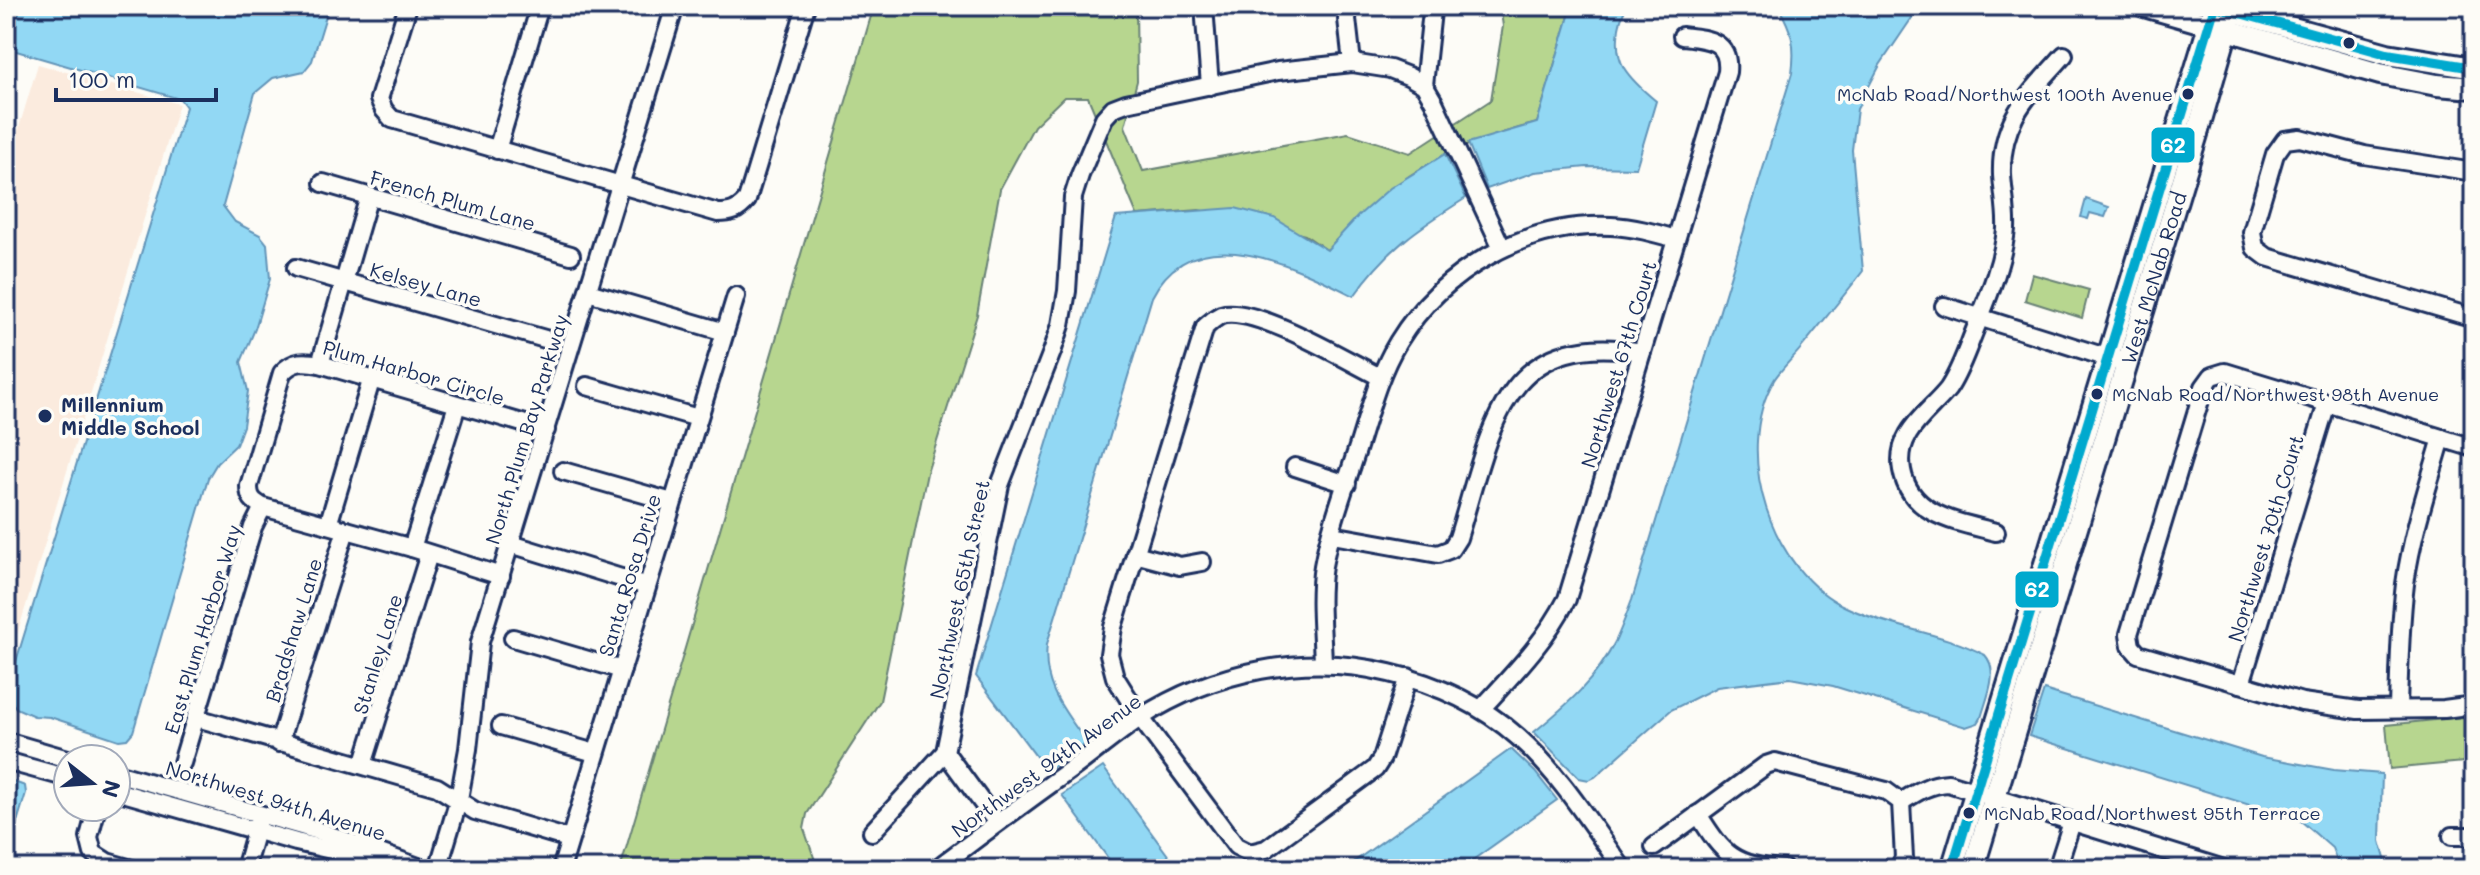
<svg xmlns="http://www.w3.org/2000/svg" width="2480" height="875" viewBox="0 0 2480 875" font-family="Mali,sans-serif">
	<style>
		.built { fill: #fbebde }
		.green { fill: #b7d68f; stroke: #698276; stroke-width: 2 }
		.water { fill: #92d8f4; stroke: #6294b8; stroke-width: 2 }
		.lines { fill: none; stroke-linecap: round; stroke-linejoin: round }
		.minor-casing { stroke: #1b2f5e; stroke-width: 22 }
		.major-casing { stroke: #1b2f5e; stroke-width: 26 }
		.minor { stroke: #fdfcf7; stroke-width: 16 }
		.major { stroke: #fdfcf7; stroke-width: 20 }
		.bus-1-casing { stroke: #fdfcf7; stroke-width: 16 }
		.bus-1 { stroke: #00a9ce; stroke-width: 10 }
		.bus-dot { fill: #1b2f5e; stroke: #fdfcf7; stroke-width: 3 }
		.labels { text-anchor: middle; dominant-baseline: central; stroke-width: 7; stroke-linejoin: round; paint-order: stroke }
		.bus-label { font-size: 18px; fill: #1b2f5e; stroke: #fdfcf7; text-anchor: start }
		.street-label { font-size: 20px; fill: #1b2f5e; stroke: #fdfcf7 }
		.poi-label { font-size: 20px; font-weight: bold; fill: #1b2f5e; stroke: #fdfcf7; text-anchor: start }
		.line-badge { stroke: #fdfcf7; stroke-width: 3 }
		.badge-label { font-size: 22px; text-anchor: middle; font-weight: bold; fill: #fff }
	</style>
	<rect width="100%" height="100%" fill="#fdfcf7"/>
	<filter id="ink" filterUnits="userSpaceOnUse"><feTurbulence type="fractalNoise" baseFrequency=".0125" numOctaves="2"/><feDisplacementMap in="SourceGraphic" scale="16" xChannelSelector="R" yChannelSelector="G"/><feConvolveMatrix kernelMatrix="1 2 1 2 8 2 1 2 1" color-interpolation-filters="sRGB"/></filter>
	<g filter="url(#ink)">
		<polygon class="built" points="38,64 179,104 6,671 6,161 9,161"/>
		<g class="green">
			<path d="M874,6H1136L1137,81L1125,126L1143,171L1348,133L1410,153L1491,100L1503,26L1500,6H1572L1537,123C1443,147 1393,177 1327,250L1305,235L1199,210L1137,215L1088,97H1064L1034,126L1000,189L977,315L927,473L880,701L807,814L804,829L818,869H620Z"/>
			<polygon points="2032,274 2089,290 2082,318 2025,300"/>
			<polygon points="2474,716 2474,761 2390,769 2386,725"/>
		</g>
		<g class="water">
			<polygon points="6,6 329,6 312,61 304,71 273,78 255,93 223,206 235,222 260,235 267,244 270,279 255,329 241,362 248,391 243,426 236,445 217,463 208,478 133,732 127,739 119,740 50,717 34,716 16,708 6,694 186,107 180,99 6,48"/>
			<path d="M1572,6H1627C1617,23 1614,51 1624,68C1632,81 1645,92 1656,101L1636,168L1587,167L1535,172L1487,189L1468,143L1537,123Z"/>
			<path d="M1778,6H1920L1880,65L1857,109L1852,150L1863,271C1843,297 1822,322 1802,347C1793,358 1781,369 1774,380C1732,453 1771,572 1846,607C1890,628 1942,632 1985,655C2000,671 1986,699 1981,718L1978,723L1966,727L1833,686L1790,678L1717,687L1671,710L1595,777L1589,780L1579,778L1534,732C1566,706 1597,679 1616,640C1622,627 1627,613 1632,600L1792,73C1796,44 1792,31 1778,6Z"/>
			<path d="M1445,154L1466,198C1417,229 1388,248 1354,296C1295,266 1194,215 1152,297L1047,644C1042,687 1064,710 1087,743L1047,771L976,676L1116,217L1235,208L1274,218L1327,250L1358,216L1390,188Z"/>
			<polygon points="2086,199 2109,207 2105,217 2090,213 2088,219 2081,217"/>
			<polygon points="2044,690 2262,757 2334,770 2382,774 2380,841 2388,869 2340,869 2332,848 2301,821 2029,736"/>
			<polygon points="1511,749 1535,772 1557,800 1460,869 1344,869"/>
			<polygon points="1103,767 1178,869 1116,869 1062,795"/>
			<polygon points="6,779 25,786 26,793 6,858"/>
		</g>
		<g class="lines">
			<defs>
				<g id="minor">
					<path d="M408,6L379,99L384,110L392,119L718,213C731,213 738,211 747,200L806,6"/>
					<polyline points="1204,6 1210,86"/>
					<polyline points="1352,6 1348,8 1347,19 1352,63"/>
					<polyline points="1424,85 1432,11 1430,6"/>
					<polyline points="497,150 540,6"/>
					<polyline points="2474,172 2364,155 2300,138 2285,140 2275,154 2252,232 2255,248 2267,257 2474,318"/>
					<polyline points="323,183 571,255"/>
					<polyline points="296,268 545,339"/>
					<polyline points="588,292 725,332"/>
					<polyline points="1944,306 2118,361"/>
					<polyline points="320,364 369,196"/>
					<path d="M1380,377C1346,360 1261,309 1225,314C1217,315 1211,322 1205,327L1113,627L1109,654L1115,677L1140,717L1236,846L1250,853L1266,849L1375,769L1382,758L1408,677"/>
					<polyline points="587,386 698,418"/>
					<polyline points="2474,448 2225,372 2212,376 2204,387 2129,634 2131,646 2138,654 2302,702 2358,710 2444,709 2474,705"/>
					<polyline points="1295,467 1347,484"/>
					<polyline points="563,471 672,502"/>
					<polyline points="328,525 371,381"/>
					<path d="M1996,532C1958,522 1910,516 1902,470C1895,432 1928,414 1948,389C1957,376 1963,360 1969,345C1983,308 2002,269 2006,229C2007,211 2003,193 2002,175C2000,118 2030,94 2064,55"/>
					<path d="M1332,535L1438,554L1451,549L1458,538C1491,432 1500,328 1642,352"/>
					<polyline points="511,544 647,586"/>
					<polyline points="412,548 457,405"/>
					<polyline points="1135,554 1180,566 1202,562"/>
					<path d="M501,576L412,548L263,507C253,501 249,498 249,486L282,373C293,360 305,361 320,364L546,430"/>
					<polyline points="513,638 622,670"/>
					<path d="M1323,663C1322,631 1318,597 1323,566C1330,527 1345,487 1357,450C1369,413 1378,375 1398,342C1442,270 1526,222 1611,226C1634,227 1655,233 1676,239"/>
					<polyline points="2241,684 2327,403"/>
					<path d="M1481,709C1514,673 1545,642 1567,599L1727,72C1730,40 1708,39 1682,36"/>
					<path d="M2398,709C2399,667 2400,625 2405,584C2412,534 2428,486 2442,438"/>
					<polyline points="197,718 437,787 475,811 569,839"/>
					<polyline points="501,726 595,753"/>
					<polyline points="6,741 68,759"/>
					<polyline points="279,743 346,530"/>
					<polyline points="945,752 997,823"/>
					<polyline points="6,761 68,778"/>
					<polyline points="182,763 253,527 263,507"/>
					<polyline points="363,765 429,554"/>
					<polyline points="116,773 319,831 424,869"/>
					<polyline points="116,791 296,842 375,860"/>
					<path d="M1901,802C1917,792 1929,784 1948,783L2224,869"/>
					<polyline points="97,807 89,837 93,853 107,862 132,869"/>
					<path d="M1698,814C1724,856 1734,866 1784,869"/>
					<polyline points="872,832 945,752 1000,485 1052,352 1061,325 1067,291 1073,197 1080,175 1104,118 1113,108 1126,103 1278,71 1352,63 1390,69 1408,76 1424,85 1434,102 1502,248"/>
					<polyline points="2452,836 2467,836 2474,841"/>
					<polyline points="1654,847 1766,765 1775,762 1886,791 1901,802 1904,858 1898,869"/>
					<polyline points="562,866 736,296"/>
					<polyline points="245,869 258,823"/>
					<polyline points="438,869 459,799 468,749 480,642 675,6"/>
					<path d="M936,869C981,835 1027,801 1073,768C1095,752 1117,733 1140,718C1213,671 1306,652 1389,673C1436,684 1482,705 1518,737C1560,774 1590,823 1623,869"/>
					<polyline points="2057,869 2072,822"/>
				</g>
				<g id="major">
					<polyline points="2144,6 2380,74 2437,85 2474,88"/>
					<polyline points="2221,8 2387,54 2474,68"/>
					<polyline points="1952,869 2215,6"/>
					<path id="s1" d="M1973,869L2197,134L2234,6"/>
				</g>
			</defs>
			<use href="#minor" class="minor-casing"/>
			<use href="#major" class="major-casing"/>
			<use href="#minor" class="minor"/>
			<use href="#major" class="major"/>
			<defs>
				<polyline id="bus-1" points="1952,869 2215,6 2387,54 2474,68"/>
			</defs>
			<use href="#bus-1" class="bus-1-casing"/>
			<use href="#bus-1" class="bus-1"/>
		</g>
	</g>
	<g class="bus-dot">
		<circle cx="2349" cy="43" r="7"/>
		<circle cx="2188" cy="94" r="7"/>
		<circle cx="2097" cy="394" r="7"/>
		<circle cx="45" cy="416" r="8"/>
		<circle cx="1969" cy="813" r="7"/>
	</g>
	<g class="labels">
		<g class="bus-label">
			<text x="2173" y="94" text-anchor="end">McNab Road/Northwest 100th Avenue</text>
			<text x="2112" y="394">McNab Road/Northwest 98th Avenue</text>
			<text x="1984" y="813">McNab Road/Northwest 95th Terrace</text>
		</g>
		<g class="street-label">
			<text transform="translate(453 200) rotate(16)">French Plum Lane</text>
			<text stroke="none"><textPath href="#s1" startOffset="618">West McNab Road</textPath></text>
			<text transform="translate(426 284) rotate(16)">Kelsey Lane</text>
			<text transform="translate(1618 364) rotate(-73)">Northwest 67th Court</text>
			<text transform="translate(414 372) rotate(16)">Plum Harbor Circle</text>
			<text transform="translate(526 429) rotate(-73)">North Plum Bay Parkway</text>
			<text transform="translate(2265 538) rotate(-73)">Northwest 70th Court</text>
			<text transform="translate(629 575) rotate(-73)">Santa Rosa Drive</text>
			<text transform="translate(959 589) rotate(-78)">Northwest 65th Street</text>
			<text transform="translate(202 629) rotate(-73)">East Plum Harbor Way</text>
			<text transform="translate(293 630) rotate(-73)">Bradshaw Lane</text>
			<text transform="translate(377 654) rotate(-73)">Stanley Lane</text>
			<text transform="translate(1046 765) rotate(-36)">Northwest 94th Avenue</text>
			<text transform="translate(276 800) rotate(17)">Northwest 94th Avenue</text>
		</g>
		<g class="poi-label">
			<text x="61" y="404">Millennium<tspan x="61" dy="23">Middle School</tspan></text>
		</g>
	</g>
	<g class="line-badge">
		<rect x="2150" y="126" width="46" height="38" rx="8" fill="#00a9ce"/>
		<rect x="2014" y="570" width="46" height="39" rx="8" fill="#00a9ce"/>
	</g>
	<g class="badge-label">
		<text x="2173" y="153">62</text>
		<text x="2037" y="597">62</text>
	</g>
	<rect width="2480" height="875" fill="none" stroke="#fdfcf7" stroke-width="32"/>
	<rect x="16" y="16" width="2448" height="843" fill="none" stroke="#1b2f5e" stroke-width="3" filter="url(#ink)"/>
	<g transform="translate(92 783) rotate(107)"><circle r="38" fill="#fdfcf7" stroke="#a3aaba" stroke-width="2"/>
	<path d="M0-6L14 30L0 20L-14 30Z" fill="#1b2f5e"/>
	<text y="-12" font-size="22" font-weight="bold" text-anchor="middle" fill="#1b2f5e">N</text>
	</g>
	<path d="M56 88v12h160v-12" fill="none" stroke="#1b2f5e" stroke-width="4"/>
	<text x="68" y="88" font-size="24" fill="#1b2f5e" stroke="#fdfcf7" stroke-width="6" paint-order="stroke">100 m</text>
</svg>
